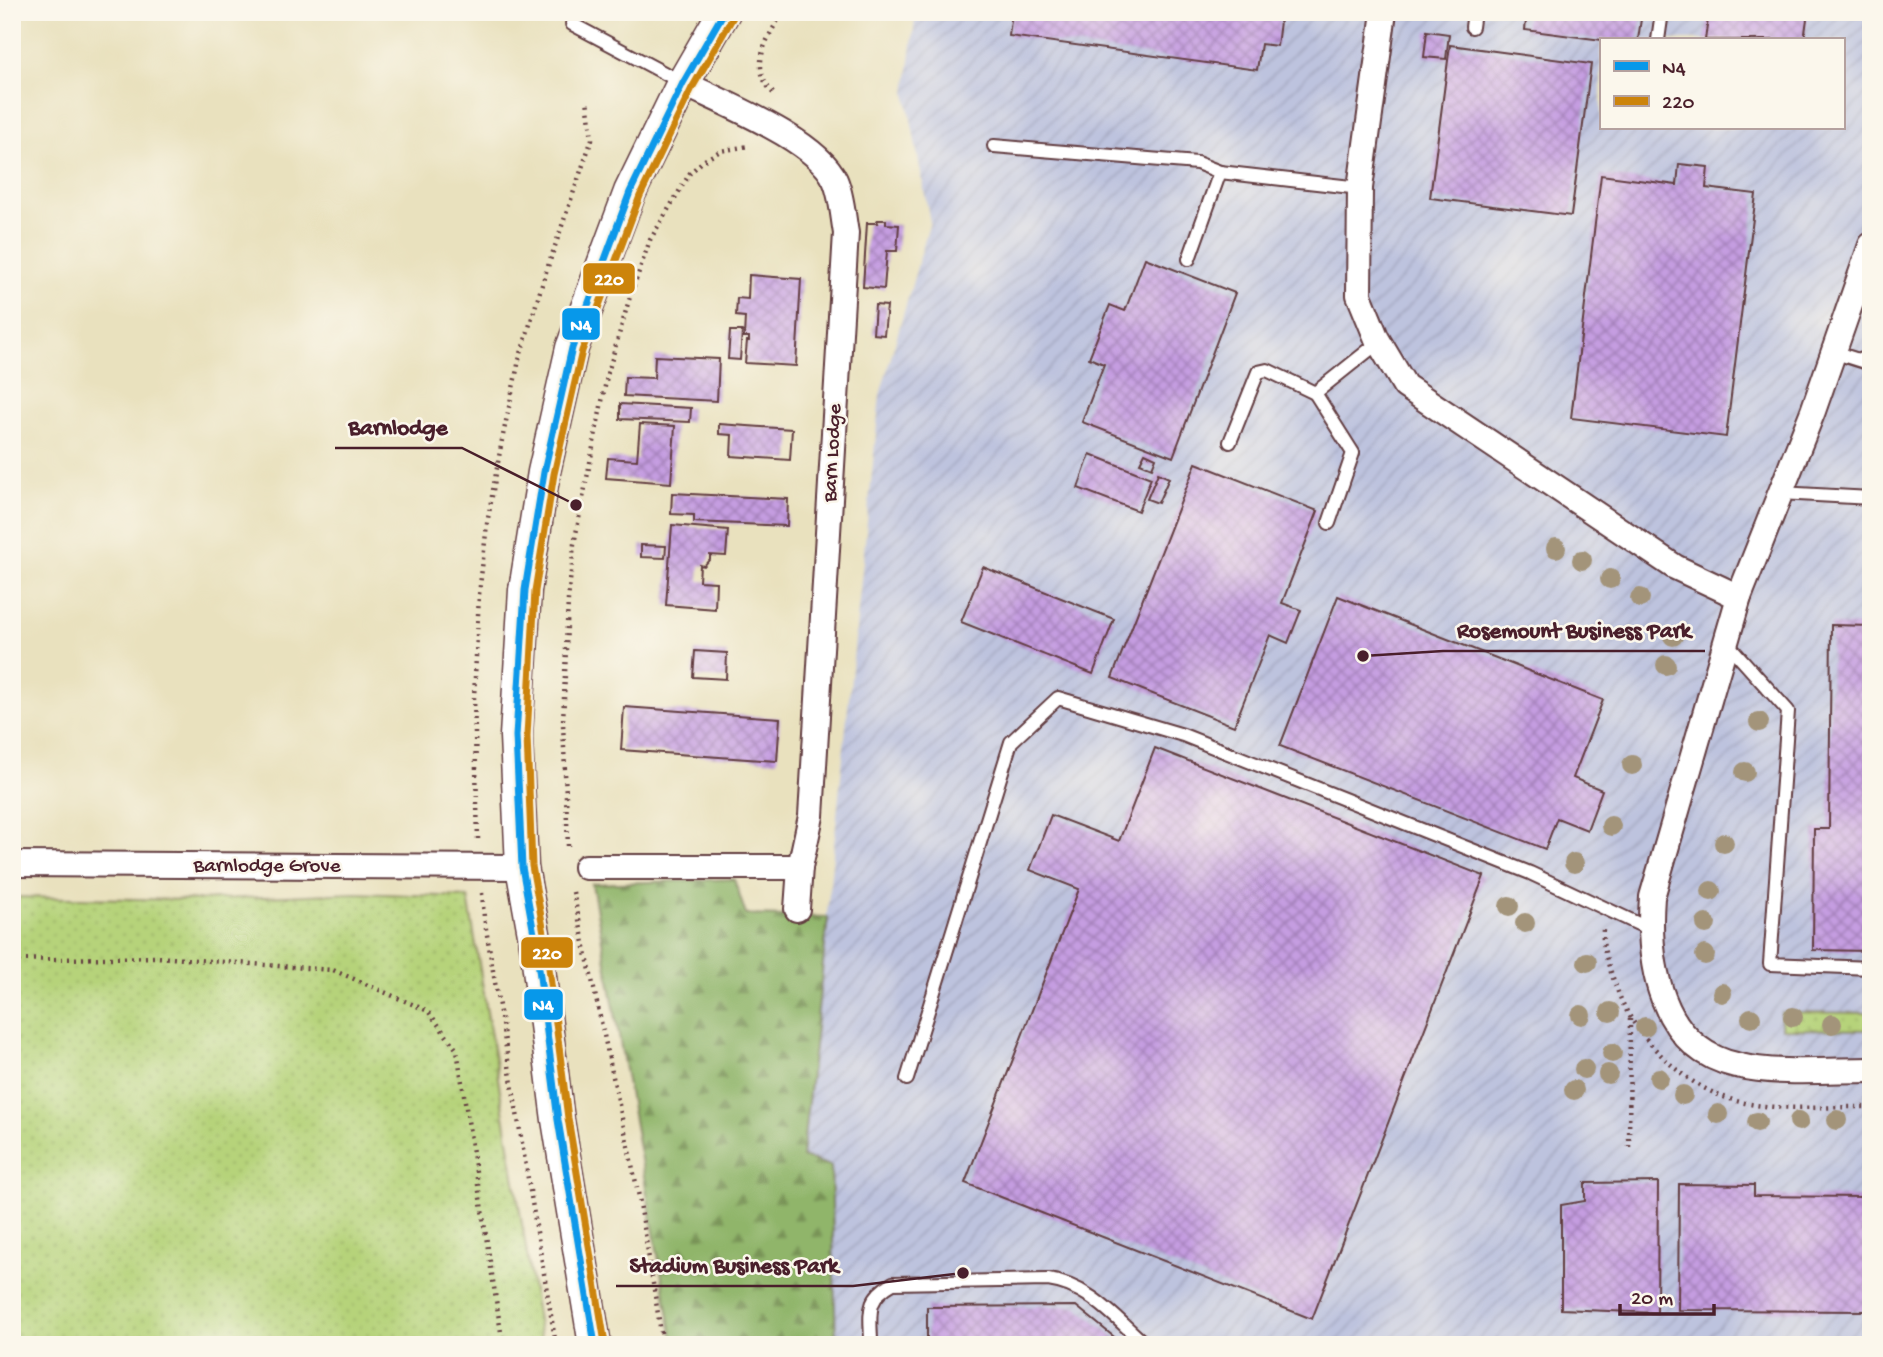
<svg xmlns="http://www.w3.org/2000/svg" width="1883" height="1357" viewBox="0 0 1883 1357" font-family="'Gochi Hand',sans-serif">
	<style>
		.industrial { fill: url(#industrial-furrows); fill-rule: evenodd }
		.grass { fill: url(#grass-dots); stroke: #807952; stroke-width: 2 }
		.forest { fill: url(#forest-firs); stroke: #6d6a4a; stroke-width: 2 }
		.building { fill: url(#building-cross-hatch) }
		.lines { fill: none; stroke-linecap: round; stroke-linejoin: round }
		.service-casing { stroke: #623c41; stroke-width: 16 }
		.minor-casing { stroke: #623c41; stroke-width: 28 }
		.tertiary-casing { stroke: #623c41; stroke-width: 35 }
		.path { stroke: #623c41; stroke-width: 4.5; stroke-dasharray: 2 5; stroke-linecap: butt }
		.service { stroke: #fff; stroke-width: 12 }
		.minor { stroke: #fff; stroke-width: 24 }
		.tertiary { stroke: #fff; stroke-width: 32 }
		.bus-1-casing { stroke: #fbf7ec; stroke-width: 12 }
		.bus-2-casing { stroke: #fbf7ec; stroke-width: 12 }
		.bus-1 { stroke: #0798ea; stroke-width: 7 }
		.bus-2 { stroke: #cc840b; stroke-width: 7 }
		.tree { fill: #a3947a }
		.labels { text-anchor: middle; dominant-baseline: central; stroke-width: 5; stroke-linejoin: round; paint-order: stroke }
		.street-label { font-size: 21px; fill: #4a1f2b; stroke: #fbf7ec }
		.leader { fill: none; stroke: #4a1f2b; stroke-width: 2.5 }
		.callout-dot { fill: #4a1f2b; stroke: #fbf7ec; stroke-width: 2.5 }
		.callout-label { font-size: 23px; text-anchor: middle; font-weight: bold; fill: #4a1f2b; stroke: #fbf7ec; stroke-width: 5; stroke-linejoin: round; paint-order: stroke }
		.line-badge { stroke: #fbf7ec; stroke-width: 2.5 }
		.badge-label { font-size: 19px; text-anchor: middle; font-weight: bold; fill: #fff }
	</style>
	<defs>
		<pattern id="industrial-furrows" width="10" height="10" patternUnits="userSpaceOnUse" patternTransform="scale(1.75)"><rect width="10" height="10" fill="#bdc3de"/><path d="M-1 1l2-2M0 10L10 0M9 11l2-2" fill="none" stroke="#a4a7bf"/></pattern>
		<pattern id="grass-dots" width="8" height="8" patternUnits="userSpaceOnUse" patternTransform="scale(1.75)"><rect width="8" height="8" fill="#b6d37a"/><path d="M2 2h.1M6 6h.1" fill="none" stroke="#9eb56a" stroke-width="1.8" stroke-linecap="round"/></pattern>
		<pattern id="forest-firs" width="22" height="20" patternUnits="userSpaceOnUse" patternTransform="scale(1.75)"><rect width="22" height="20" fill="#90b56a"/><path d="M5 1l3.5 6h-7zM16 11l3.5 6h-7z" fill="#789357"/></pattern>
		<pattern id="building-cross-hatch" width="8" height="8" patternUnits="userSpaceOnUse" patternTransform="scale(1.75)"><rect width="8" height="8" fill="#c59de1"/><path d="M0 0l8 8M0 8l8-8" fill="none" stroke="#a27fb7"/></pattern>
	</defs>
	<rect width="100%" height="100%" fill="#fbf7ec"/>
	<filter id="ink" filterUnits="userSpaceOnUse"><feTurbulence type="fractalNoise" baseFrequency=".0143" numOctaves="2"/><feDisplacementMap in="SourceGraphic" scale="14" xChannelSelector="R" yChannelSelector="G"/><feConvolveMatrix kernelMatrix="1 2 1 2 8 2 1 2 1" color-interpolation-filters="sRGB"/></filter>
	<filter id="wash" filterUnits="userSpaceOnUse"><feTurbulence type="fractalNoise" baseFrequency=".00686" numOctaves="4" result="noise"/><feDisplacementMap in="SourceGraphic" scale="28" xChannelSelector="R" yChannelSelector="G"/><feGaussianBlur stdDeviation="1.57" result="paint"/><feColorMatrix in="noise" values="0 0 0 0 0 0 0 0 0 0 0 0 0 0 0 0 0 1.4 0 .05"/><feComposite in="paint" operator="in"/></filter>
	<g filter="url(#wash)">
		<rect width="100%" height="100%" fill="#e9e1be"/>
		<path class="industrial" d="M916,12H1871V1345H836L831,1166L802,1157L880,395L930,222L906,93ZM1601,40H1843V128H1601Z"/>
		<g class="grass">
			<polygon points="355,893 468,897 542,1345 12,1345 12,897 197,900"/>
			<polygon points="1781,1012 1871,1013 1871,1030 1781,1029"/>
		</g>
		<polygon class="forest" points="734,879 746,915 828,917 802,1157 831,1166 836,1345 674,1345 592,884"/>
		<g id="blocks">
			<g class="building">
				<polygon points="1012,12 1275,12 1281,13 1277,46 1261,44 1257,70 1009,36"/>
				<polygon points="1527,12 1642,12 1638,40 1602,40 1525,30"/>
				<polygon points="1709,12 1808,12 1804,40 1705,40"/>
				<polygon points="1427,31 1449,34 1446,59 1424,57"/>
				<polygon points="1450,45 1591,64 1571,216 1430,198"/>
				<polygon points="1679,164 1708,167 1706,188 1756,194 1726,437 1571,418 1601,175 1677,185"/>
				<polygon points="877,220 886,220 886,224 899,225 897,251 887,251 884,289 863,287 867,223 878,223"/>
				<polygon points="1145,258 1235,293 1173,457 1082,422 1104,364 1089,358 1110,305 1125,311"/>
				<polygon points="749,275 801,279 796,366 745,363 747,341 749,341 749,337 744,337 745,317 736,316 737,298 748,299"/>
				<polygon points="875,305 887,306 884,335 873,334"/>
				<polygon points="730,331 742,331 740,360 728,359"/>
				<polygon points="655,356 719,359 717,401 624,396 625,377 654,378"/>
				<polygon points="620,404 691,408 690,422 620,419"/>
				<polygon points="640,424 675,426 671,483 606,478 608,458 637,460"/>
				<polygon points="719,424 792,429 790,460 731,456 732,435 719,434"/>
				<polygon points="1145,453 1156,458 1152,468 1140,463"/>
				<polygon points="1090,454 1151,478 1138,511 1078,488"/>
				<polygon points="1196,463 1318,511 1282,603 1301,610 1288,643 1270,635 1234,726 1112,678"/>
				<polygon points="1158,473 1169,478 1158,503 1147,499"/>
				<polygon points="672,493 788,499 787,526 694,522 694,515 671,514"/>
				<polygon points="672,525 728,530 726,556 710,555 710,559 704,566 700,565 699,581 716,582 715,609 666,605"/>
				<polygon points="641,545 666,546 665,558 641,557"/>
				<polygon points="983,567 1114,619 1093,674 961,622"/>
				<polygon points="1338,596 1603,700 1573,778 1602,790 1587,830 1557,818 1545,849 1280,746"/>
				<polygon points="1831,625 1871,626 1871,951 1813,950 1814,829 1829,829"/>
				<polygon points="695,651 727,653 726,679 693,677"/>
				<polygon points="624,707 780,718 777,761 621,750"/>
				<polygon points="1155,748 1484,876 1312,1319 965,1183 1079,889 1030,870 1051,815 1119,841"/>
				<polygon points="1658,1182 1657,1313 1561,1309 1561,1205 1585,1201 1585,1183"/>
				<polygon points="1679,1184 1754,1185 1754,1196 1871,1197 1871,1311 1678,1310"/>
				<polygon points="1076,1306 1124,1345 927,1345 927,1307"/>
			</g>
		</g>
	</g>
	<g filter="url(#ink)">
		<use href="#blocks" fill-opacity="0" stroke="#623c41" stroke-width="2"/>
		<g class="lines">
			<defs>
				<g id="service">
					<polyline points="572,24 683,83"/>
					<polyline points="1472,27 1474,12"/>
					<polyline points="1658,40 1662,12"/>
					<polyline points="994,146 1197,163 1220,172 1360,188"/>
					<polyline points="1189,259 1220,172"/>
					<polyline points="1833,352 1871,364"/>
					<polyline points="1230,442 1258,372 1267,370 1315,393"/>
					<polyline points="1780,493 1871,498"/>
					<polyline points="1329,523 1353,453 1315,393 1379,342"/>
					<polyline points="1726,642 1788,711 1770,964 1871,968"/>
					<polyline points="907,1079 1011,742 1058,698 1183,735 1530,873 1649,929"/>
					<path d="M871,1345C871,1315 864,1299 893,1283L1048,1280C1089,1285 1116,1319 1146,1345"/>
				</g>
				<g id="minor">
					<polyline points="1384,12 1360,188 1359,295 1377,339 1405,386 1675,567 1739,597"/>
					<path d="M683,83C723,103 817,140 835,180C842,196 843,217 846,233L811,816L800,867L797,909"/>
					<path d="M1871,245L1813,411L1739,597L1652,897C1647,962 1660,1048 1736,1065C1775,1075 1830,1070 1871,1070"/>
					<polyline points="12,864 522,867"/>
					<polyline points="586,867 800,867"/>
				</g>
				<polyline id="tertiary" points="595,1345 558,1120 536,945 522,867 516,736 525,590 544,472 572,348 630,192 683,83 724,12"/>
			</defs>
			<use href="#service" class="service-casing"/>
			<use href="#minor" class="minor-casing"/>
			<use href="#tertiary" class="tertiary-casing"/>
			<g class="path">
				<path d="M773,93C748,66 767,38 783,12"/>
				<polyline points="478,839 474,698 479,595 487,524 502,440 519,360 545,275 592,139 587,100"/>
				<polyline points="568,846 563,723 568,600 574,544 607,376 629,300 650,240 690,173 703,161 720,151 749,146"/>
				<polyline points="573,892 639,1197 663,1345"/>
				<polyline points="482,893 484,917 556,1345"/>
				<path d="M1603,930C1601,950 1612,974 1618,992C1627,1016 1642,1036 1660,1054C1725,1121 1786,1106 1871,1107"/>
				<polyline points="12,960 157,957 333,970 428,1011 457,1050 503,1345"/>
				<polyline points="1629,1147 1630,1018"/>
			</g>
			<use href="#service" class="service"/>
			<use href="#minor" class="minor"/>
			<use href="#tertiary" class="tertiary"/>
			<defs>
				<polyline id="bus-1" points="595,1345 558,1120 536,945 522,867 516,736 525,590 544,472 572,348 630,192 683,83 724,12"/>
				<polyline id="bus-2" points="605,1343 568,1118 546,944 532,866 527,736 535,591 554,474 582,351 640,196 692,88 733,17"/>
			</defs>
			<use href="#bus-1" class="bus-1-casing"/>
			<use href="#bus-2" class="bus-2-casing"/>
			<use href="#bus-1" class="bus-1"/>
			<use href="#bus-2" class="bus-2"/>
		</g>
		<g class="tree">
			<circle cx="1556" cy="548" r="10"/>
			<circle cx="1582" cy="560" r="10"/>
			<circle cx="1610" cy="579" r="10"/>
			<circle cx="1640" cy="598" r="10"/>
			<circle cx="1673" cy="636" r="10"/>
			<circle cx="1666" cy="665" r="10"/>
			<circle cx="1759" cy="722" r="10"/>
			<circle cx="1632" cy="765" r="10"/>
			<circle cx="1745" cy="772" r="10"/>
			<circle cx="1611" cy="826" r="10"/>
			<circle cx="1724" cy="843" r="10"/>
			<circle cx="1574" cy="863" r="10"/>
			<circle cx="1711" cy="891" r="10"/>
			<circle cx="1509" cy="906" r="10"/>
			<circle cx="1525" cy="923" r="10"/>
			<circle cx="1706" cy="924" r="10"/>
			<circle cx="1705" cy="955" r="10"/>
			<circle cx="1587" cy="962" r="10"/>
			<circle cx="1722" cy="993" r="10"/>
			<circle cx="1610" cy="1012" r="10"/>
			<circle cx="1581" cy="1015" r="10"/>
			<circle cx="1793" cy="1017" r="10"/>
			<circle cx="1751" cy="1018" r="10"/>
			<circle cx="1832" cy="1024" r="10"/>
			<circle cx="1645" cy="1027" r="10"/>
			<circle cx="1612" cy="1053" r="10"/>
			<circle cx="1584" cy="1069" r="10"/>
			<circle cx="1608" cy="1074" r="10"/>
			<circle cx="1659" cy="1078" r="10"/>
			<circle cx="1574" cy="1090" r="10"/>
			<circle cx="1683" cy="1095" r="10"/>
			<circle cx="1718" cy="1114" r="10"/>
			<circle cx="1837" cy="1120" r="10"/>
			<circle cx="1799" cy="1121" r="10"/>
			<circle cx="1757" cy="1122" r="10"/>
		</g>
	</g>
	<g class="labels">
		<g class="street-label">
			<text transform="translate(834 453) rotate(-87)">Barn Lodge</text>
			<text x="267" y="867">Barnlodge Grove</text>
		</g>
	</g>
	<path class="leader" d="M576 505L462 448H335M1363 656L1443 651H1705M963 1273L853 1286H616"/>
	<g class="callout-dot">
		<circle cx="576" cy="505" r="7"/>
		<circle cx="1363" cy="656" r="7"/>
		<circle cx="963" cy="1273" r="7"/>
	</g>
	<g class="callout-label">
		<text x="398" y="434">Barnlodge</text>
		<text x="1574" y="637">Rosemount Business Park</text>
		<text x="734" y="1272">Stadium Business Park</text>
	</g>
	<g class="line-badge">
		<rect x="582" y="262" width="54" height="33" rx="7" fill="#cc840b"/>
		<rect x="561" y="307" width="40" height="34" rx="7" fill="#0798ea"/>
		<rect x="520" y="936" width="54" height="33" rx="7" fill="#cc840b"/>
		<rect x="523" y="988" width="41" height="33" rx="7" fill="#0798ea"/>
	</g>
	<g class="badge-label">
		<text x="609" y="285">220</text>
		<text x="581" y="331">N4</text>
		<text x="547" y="959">220</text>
		<text x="543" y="1011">N4</text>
	</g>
	<rect width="1883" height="1357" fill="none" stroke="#fbf7ec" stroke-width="42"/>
	<rect x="1600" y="38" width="245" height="91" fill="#fbf7ec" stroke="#b4a19f" stroke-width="2"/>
	<rect x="1614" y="61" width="35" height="10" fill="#0798ea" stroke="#b4a19f" stroke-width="2"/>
	<text x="1662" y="74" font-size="21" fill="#4a1f2b">N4</text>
	<rect x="1614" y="96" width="35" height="10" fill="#cc840b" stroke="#b4a19f" stroke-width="2"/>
	<text x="1662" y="108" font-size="21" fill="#4a1f2b">220</text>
	<path d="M1620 1304v10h94v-10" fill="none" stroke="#4a1f2b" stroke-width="3.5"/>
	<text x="1631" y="1304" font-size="21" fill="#4a1f2b" stroke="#fbf7ec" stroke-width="5" paint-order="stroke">20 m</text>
</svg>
